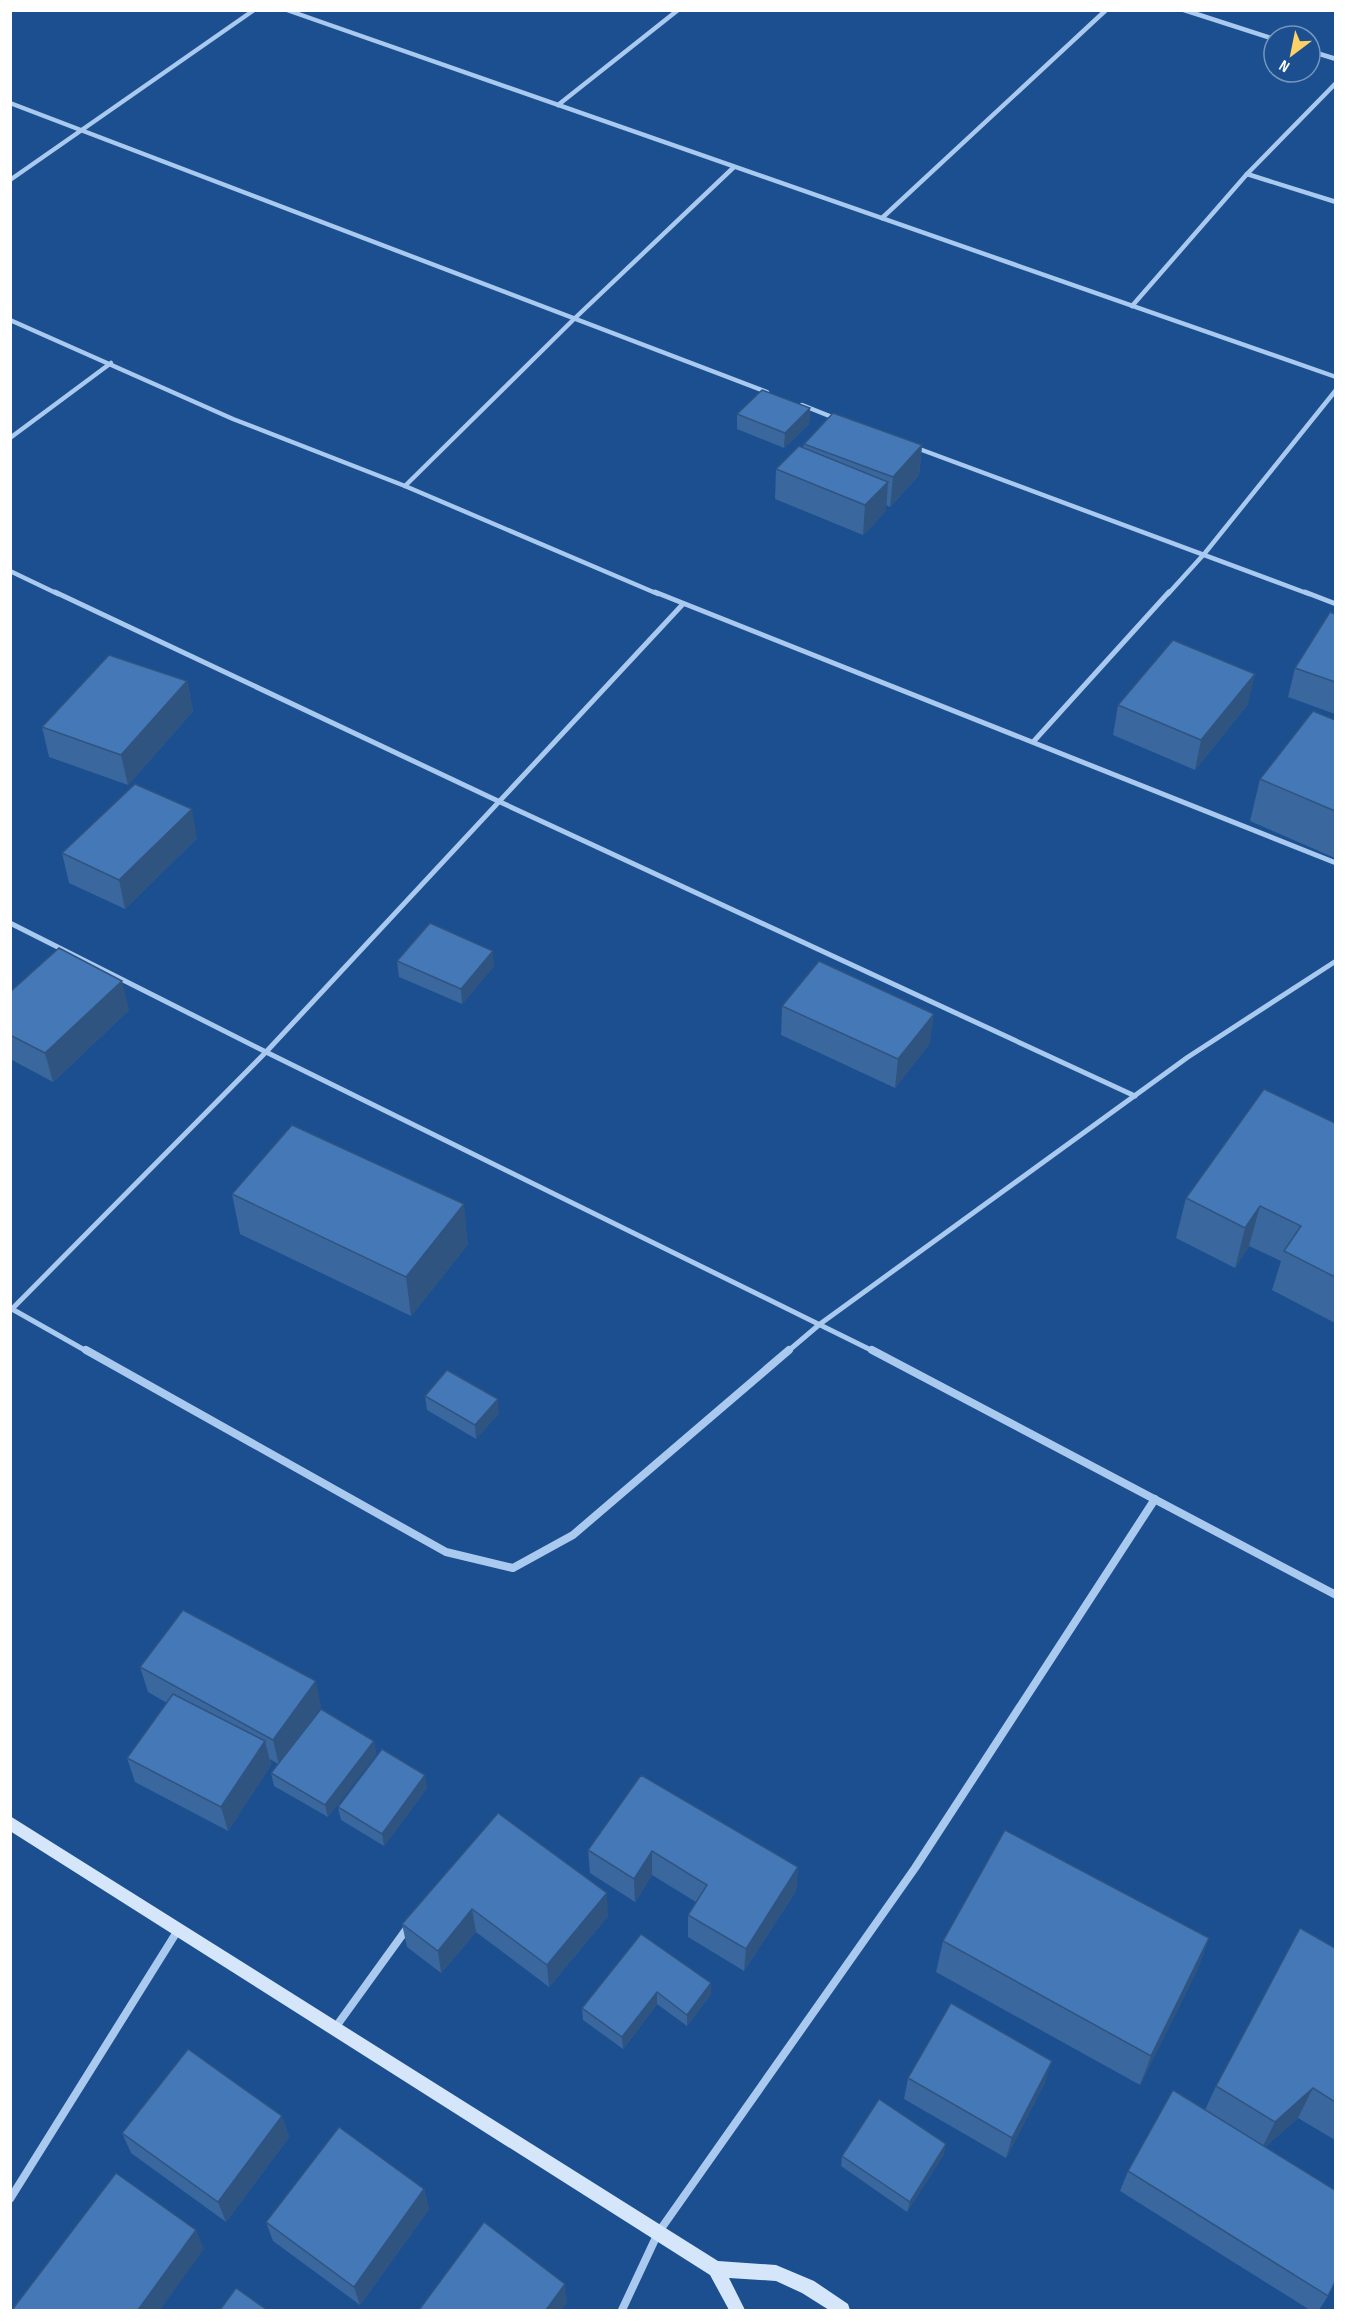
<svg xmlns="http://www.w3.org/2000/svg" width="1346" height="2321" viewBox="0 0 1346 2321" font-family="'Sofia Sans Condensed',sans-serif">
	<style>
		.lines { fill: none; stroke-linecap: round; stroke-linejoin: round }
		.street-far2 { stroke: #a9c9ee; stroke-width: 4.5 }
		.street-far1 { stroke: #a9c9ee; stroke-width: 5 }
		.street { stroke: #a9c9ee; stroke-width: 8 }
		.secondary { fill: #d6e6fa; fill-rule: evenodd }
		.wall { fill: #3a679d }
		.shaded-wall { fill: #305480 }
		.building { fill: #4478b7; stroke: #305480; stroke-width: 1.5 }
	</style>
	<rect width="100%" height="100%" fill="#1b4f8f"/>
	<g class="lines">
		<g class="street-far2">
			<polyline points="287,10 1336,377"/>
			<polyline points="1184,10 1274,39"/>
			<polyline points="1310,51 1336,59"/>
			<polyline points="10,103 767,392"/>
			<polyline points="558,105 678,10"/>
			<polyline points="1247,174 1336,202"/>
			<polyline points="10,180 254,10"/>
			<polyline points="882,218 1106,10"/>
			<polyline points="1132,306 1247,174 1336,83"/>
			<polyline points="10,320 233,419 405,486 658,594"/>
			<polyline points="802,405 837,419"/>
			<polyline points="10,438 111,363"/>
			<polyline points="914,447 1309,594"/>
			<polyline points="405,486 573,320 734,167"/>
			<polyline points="10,571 58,594"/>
			<polyline points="1168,594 1205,553 1336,390"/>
		</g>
		<g class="street-far1">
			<polyline points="55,592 498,801 1135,1096"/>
			<polyline points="655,592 1336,863"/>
			<polyline points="1305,592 1336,604"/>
			<polyline points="1034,741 1169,592"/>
			<polyline points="10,923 266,1052 875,1352"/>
			<polyline points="12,1309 88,1352"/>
			<polyline points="11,1310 266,1052 683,604"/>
			<polyline points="787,1352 820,1324 1188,1057 1336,961"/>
		</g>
		<g class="street">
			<polyline points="86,1350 446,1552 513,1568 573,1535 789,1350"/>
			<polyline points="872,1350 1336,1595"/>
			<polyline points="335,2028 408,1927"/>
			<polyline points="10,2199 178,1930"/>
			<polyline points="622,2310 658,2233 915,1868 1155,1499"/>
		</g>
		<polygon class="secondary" points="10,1816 718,2261 776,2265 814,2281 848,2304 850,2310 829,2310 802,2293 776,2281 729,2278 745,2310 729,2310 710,2275 10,1831"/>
	</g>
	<g class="wall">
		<polygon points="810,408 809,424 784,448 737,429 737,414"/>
		<polygon points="804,444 922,445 919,475 890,507 886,505 886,511 863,535 775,499 776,469 803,448"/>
		<polygon points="1335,614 1335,714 1288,697 1295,668"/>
		<polygon points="187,681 193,711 128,785 49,757 42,727"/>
		<polygon points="1248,704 1195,770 1113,735 1118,705"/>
		<polygon points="1335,720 1335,858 1250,821 1260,779"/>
		<polygon points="197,838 125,909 69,883 62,853"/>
		<polygon points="397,961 494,966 462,1004 399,977"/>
		<polygon points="10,992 129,1010 53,1082 10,1059"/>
		<polygon points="782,1006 930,1043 895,1088 781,1035"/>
		<polygon points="1335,1123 1335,1323 1272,1290 1281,1261 1249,1246 1235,1268 1176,1238 1186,1198"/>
		<polygon points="232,1194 468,1244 411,1316 240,1234"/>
		<polygon points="425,1396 499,1413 476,1439 427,1410"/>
		<polygon points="140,1667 321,1706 297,1740 374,1741 376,1754 328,1817 274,1786 271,1773 278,1764 270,1759 271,1765 228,1831 135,1782 127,1758 167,1703 148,1692"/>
		<polygon points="641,1775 798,1867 796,1891 744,1971 688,1937 688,1915 696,1902 652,1875 635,1902 590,1873 588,1850"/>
		<polygon points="427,1788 384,1846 341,1820 338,1807"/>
		<polygon points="498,1813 608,1916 549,1987 476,1932 441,1973 407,1947 402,1924"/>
		<polygon points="641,1934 711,1983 711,1994 687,2026 657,2004 623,2049 583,2020 582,2008"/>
		<polygon points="1209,1938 1197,1970 1140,2085 936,1972 943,1941"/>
		<polygon points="1335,1948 1335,2140 1298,2118 1265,2147 1328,2296 1319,2310 1310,2310 1120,2191 1128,2171 1205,2110 1216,2086"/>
		<polygon points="908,2078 1045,2082 1006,2158 904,2099"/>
		<polygon points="282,2116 289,2137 226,2222 131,2153 122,2133"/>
		<polygon points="944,2154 907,2212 841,2166 842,2156"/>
		<polygon points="424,2189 429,2209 360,2305 273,2241 266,2222"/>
	</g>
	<g class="shaded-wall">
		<polygon points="810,408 809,424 784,448 785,433"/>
		<polygon points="922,445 919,475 890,507 893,477"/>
		<polygon points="888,482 886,511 863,535 865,505"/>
		<polygon points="1255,674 1248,704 1195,770 1201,740"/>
		<polygon points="187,681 193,711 128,785 121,755"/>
		<polygon points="192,809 197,838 125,909 119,880"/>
		<polygon points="493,951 494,966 462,1004 461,989"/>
		<polygon points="122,981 129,1010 53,1082 45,1053"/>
		<polygon points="934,1014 930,1043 895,1088 898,1059"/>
		<polygon points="464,1204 468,1244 411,1316 406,1277"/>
		<polygon points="1260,1206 1249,1246 1235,1268 1245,1228"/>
		<polygon points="498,1399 499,1413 476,1439 475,1425"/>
		<polygon points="316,1681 321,1706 279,1765 273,1740"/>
		<polygon points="265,1741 271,1765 228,1831 221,1807"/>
		<polygon points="374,1741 376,1754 328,1817 325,1805"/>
		<polygon points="425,1775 427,1788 384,1846 382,1834"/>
		<polygon points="652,1851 652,1875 635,1902 634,1879"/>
		<polygon points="798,1867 796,1891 744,1971 746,1949"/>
		<polygon points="607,1893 608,1916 549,1987 547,1965"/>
		<polygon points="472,1909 476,1932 441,1973 438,1951"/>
		<polygon points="1209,1938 1197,1970 1140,2085 1151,2056"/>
		<polygon points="711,1983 711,1994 687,2026 687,2015"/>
		<polygon points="657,1992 657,2004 623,2049 622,2037"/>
		<polygon points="1052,2061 1045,2082 1006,2158 1012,2138"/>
		<polygon points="1313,2088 1298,2118 1261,2150 1275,2122"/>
		<polygon points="282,2116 289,2137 226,2222 218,2202"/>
		<polygon points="946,2144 944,2154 907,2212 910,2202"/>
		<polygon points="424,2189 429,2209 360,2305 354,2287"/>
		<polygon points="196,2230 204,2249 160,2310 138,2310"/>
		<polygon points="565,2284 567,2303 561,2310 546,2310"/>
	</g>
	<g class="building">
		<polygon points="762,390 810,408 785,433 737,414"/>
		<polygon points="833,413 922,445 893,477 804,444"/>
		<polygon points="799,446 888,482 865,505 776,469"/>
		<polygon points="1330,612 1335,614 1335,682 1295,668"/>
		<polygon points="1173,640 1255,674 1201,740 1118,705"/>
		<polygon points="109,655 187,681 121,755 42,727"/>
		<polygon points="1313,711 1335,720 1335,811 1260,779"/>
		<polygon points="135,784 192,809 119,880 62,853"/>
		<polygon points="430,923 493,951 461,989 397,961"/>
		<polygon points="59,948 122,981 45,1053 10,1035 10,992"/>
		<polygon points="819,961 934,1014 898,1059 782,1006"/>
		<polygon points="1264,1089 1335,1123 1335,1277 1284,1251 1301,1226 1260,1206 1245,1228 1186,1198"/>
		<polygon points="292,1125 464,1204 406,1277 232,1194"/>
		<polygon points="447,1370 498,1399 475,1425 425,1396"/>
		<polygon points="183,1610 316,1681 273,1740 140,1667"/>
		<polygon points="173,1694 265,1741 221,1807 127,1758"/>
		<polygon points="321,1709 374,1741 325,1805 271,1773"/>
		<polygon points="382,1749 425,1775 382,1834 338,1807"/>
		<polygon points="641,1775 798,1867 746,1949 688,1915 707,1885 652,1851 634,1879 588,1850"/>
		<polygon points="498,1813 607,1893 547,1965 472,1909 438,1951 402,1924"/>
		<polygon points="1005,1830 1209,1938 1151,2056 943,1941"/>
		<polygon points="1300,1928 1335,1948 1335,2102 1313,2088 1275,2122 1216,2086"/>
		<polygon points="641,1934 711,1983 687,2015 657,1992 622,2037 582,2008"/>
		<polygon points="951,2003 1052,2061 1012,2138 908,2078"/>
		<polygon points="188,2049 282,2116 218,2202 122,2133"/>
		<polygon points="1173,2090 1335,2190 1335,2282 1328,2296 1128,2171"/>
		<polygon points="879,2099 946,2144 910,2202 842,2156"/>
		<polygon points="339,2127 424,2189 354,2287 266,2222"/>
		<polygon points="116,2173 196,2230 138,2310 12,2310"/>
		<polygon points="484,2222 565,2284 546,2310 419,2310"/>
		<polygon points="236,2288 267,2310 220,2310"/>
	</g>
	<rect width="1346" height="2321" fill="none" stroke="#ffffff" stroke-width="24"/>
	<g transform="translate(1292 54) rotate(212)"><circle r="28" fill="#1b4f8f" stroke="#7695bc" stroke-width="1.5"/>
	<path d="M0-4.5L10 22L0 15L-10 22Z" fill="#ffd166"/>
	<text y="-9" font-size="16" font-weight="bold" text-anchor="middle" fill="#ffffff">N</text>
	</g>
</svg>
